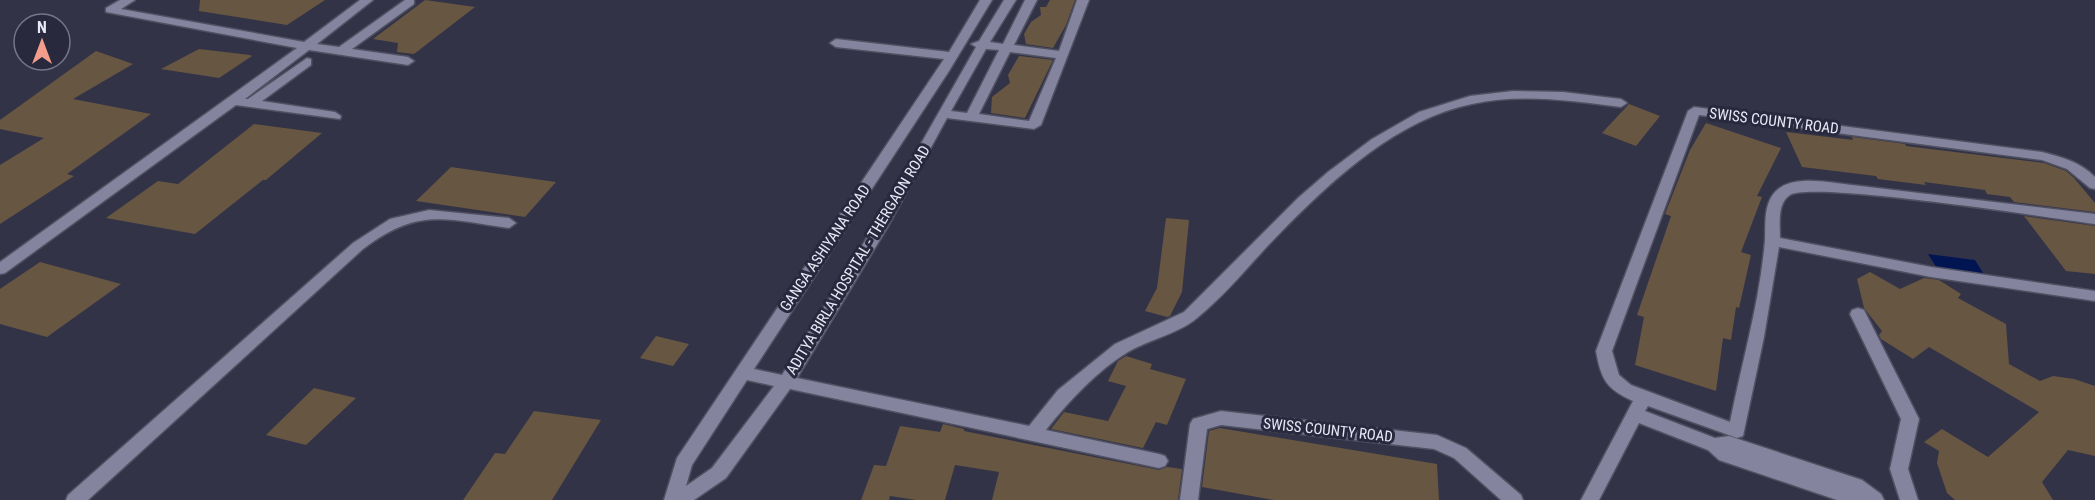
<svg xmlns="http://www.w3.org/2000/svg" width="2095" height="500" viewBox="0 0 2095 500" font-family="'Roboto Condensed',sans-serif">
	<style>
		.water { fill: #021553 }
		.building { fill: #675642 }
		.lines { fill: none; stroke-linecap: round; stroke-linejoin: round }
		.minor-casing { stroke: #505062; stroke-width: 3 }
		.minor { fill: #84849e; fill-rule: evenodd }
		.labels { text-anchor: middle; dominant-baseline: central; stroke-width: 6; stroke-linejoin: round; paint-order: stroke }
		.street-label { font-size: 15px; fill: #e8e8f6; stroke: #29293e }
	</style>
	<rect width="100%" height="100%" fill="#333348"/>
	<polygon class="water" points="1928,254 1975,260 1985,276 1938,270"/>
	<g class="building">
		<polygon points="200,0 325,0 287,25 199,11"/>
		<polygon points="425,0 475,7 414,54 397,52 398,43 373,39"/>
		<polygon points="1050,0 1075,0 1066,25 1053,48 1026,44 1024,34 1031,22 1041,15 1040,7 1046,7"/>
		<polygon points="199,49 250,55 252,56 219,78 161,69"/>
		<polygon points="96,51 133,64 73,99 151,114 67,174 74,176 0,224 0,165 44,138 0,129 0,120"/>
		<polygon points="1019,56 1053,60 1025,118 991,113 992,97 1010,83 1008,75"/>
		<polygon points="1629,104 1660,116 1636,146 1602,133"/>
		<polygon points="1706,123 1781,148 1757,196 1762,197 1741,252 1751,255 1739,308 1736,307 1731,340 1723,338 1716,391 1635,365 1644,317 1637,315 1671,216 1665,214 1690,150"/>
		<polygon points="254,124 322,133 266,180 263,180 195,234 106,218 158,181 178,184"/>
		<polygon points="1786,132 1853,140 1852,137 1905,144 1906,146 2044,163 2066,171 2074,178 2095,203 2095,212 2014,202 2010,197 1987,194 1985,190 1924,182 1926,185 1878,179 1876,176 1802,167"/>
		<polygon points="451,167 556,182 525,217 416,201"/>
		<polygon points="2024,216 2095,226 2095,274 2066,271"/>
		<polygon points="1166,218 1189,220 1182,292 1170,316 1167,317 1145,311 1157,288"/>
		<polygon points="40,262 121,284 47,337 0,324 0,289"/>
		<polygon points="1870,272 1900,289 1924,278 1939,280 1961,294 1958,298 2006,324 2009,364 2040,381 2053,376 2074,379 2095,386 2095,456 2068,450 2042,482 2053,500 1955,500 1947,493 1937,463 1939,451 1924,442 1942,429 1988,457 2039,412 1929,347 1913,359 1881,339 1879,335 1882,331 1864,308 1857,279"/>
		<polygon points="656,336 689,344 673,366 640,358"/>
		<polygon points="1126,356 1152,364 1150,369 1186,379 1167,425 1156,422 1143,448 1051,429 1064,412 1108,421 1126,386 1108,381 1118,361"/>
		<polygon points="314,388 356,398 306,445 266,435"/>
		<polygon points="534,411 601,420 552,500 463,500 495,453 505,454"/>
		<polygon points="943,424 964,429 964,431 1159,470 1167,467 1182,469 1178,500 992,500 999,472 955,465 945,500 916,500 890,496 889,500 861,500 874,465 886,466 900,426 940,432"/>
		<polygon points="1220,428 1437,464 1439,500 1274,500 1202,487 1209,431"/>
	</g>
	<g class="lines">
		<defs>
			<g id="minor">
				<polygon points="120,0 135,0 121,9 304,42 360,0 373,0 317,44 339,47 405,0 414,0 414,4 352,49 408,57 414,61 408,65 309,50 245,99 248,99 307,58 311,59 311,65 262,101 335,112 341,116 340,119 236,105 5,273 0,274 0,262 297,48 106,12 106,8"/>
				<path d="M980,0H992L949,71L754,369L782,375L873,228L976,47L971,44L979,41L1004,0H1016L990,42L1003,44L1025,0H1037L1014,45L1059,51L1077,0H1089L1041,125L1034,129L947,118L887,228L797,378L1029,426L1058,390L1115,344L1184,312L1298,198L1328,172L1372,139L1419,112L1470,96L1513,91L1563,92L1621,99L1627,103L1621,107C1572,101 1521,93 1472,104C1398,119 1334,178 1282,231C1254,259 1228,293 1197,318C1180,333 1148,340 1128,352C1099,369 1067,403 1046,430L1159,454L1165,456L1168,461L1165,466L1159,468L790,389L726,478L694,500H664L677,458L944,59L836,47L830,43L836,39L949,52ZM986,49L999,50L967,113L951,111ZM1010,52L1056,58L1029,121L979,114ZM747,380L774,386L712,468L686,486L692,465Z"/>
				<path d="M1694,107L2042,152C2062,157 2080,162 2095,177V189L2090,188L2067,169L2042,160L1699,115L1612,351L1619,375L1631,385L1730,422C1742,362 1760,301 1765,240C1766,224 1763,204 1776,191C1793,174 1831,183 1852,185L2095,214V224C2052,218 1812,181 1790,195C1777,203 1780,224 1780,238L1931,267L2095,291V301L1931,277L1779,247L1764,337L1743,436L1737,438L1648,406L1645,411L1715,438L1729,436L1862,480L1881,494L1884,500H1837L1719,460L1708,450L1639,423L1599,500H1581L1633,401C1606,389 1601,379 1596,351L1688,111Z"/>
				<path d="M429,210L509,218L516,223L509,228C445,219 418,207 363,249L88,500H66L68,495L353,243L390,219Z"/>
				<polygon points="1858,308 1864,310 1866,314 1919,419 1908,469 1918,500 1900,500 1890,469 1901,419 1850,314 1852,310"/>
				<polygon points="1221,411 1437,435 1466,448 1521,495 1523,500 1501,500 1454,458 1434,449 1221,425 1207,429 1198,500 1180,500 1190,424 1193,419"/>
			</g>
		</defs>
		<use href="#minor" class="minor-casing"/>
		<use href="#minor" class="minor"/>
	</g>
	<g class="labels">
		<g class="street-label">
			<text transform="translate(1774 121) rotate(7)">SWISS COUNTY ROAD</text>
			<text transform="translate(825 248) rotate(-56)">GANGA ASHIYANA ROAD</text>
			<text transform="translate(858 260) rotate(-59)">ADITYA BIRLA HOSPITAL - THERGAON ROAD</text>
			<text transform="translate(1328 430) rotate(6)">SWISS COUNTY ROAD</text>
		</g>
	</g>
	<g transform="translate(42 42)"><circle r="28" fill="#29293e" stroke="#757588" stroke-width="1.5"/>
	<path d="M0-4.5L10 22L0 15L-10 22Z" fill="#f49d8b"/>
	<text y="-9" font-size="16" font-weight="bold" text-anchor="middle" fill="#e8e8f6">N</text>
	</g>
</svg>
